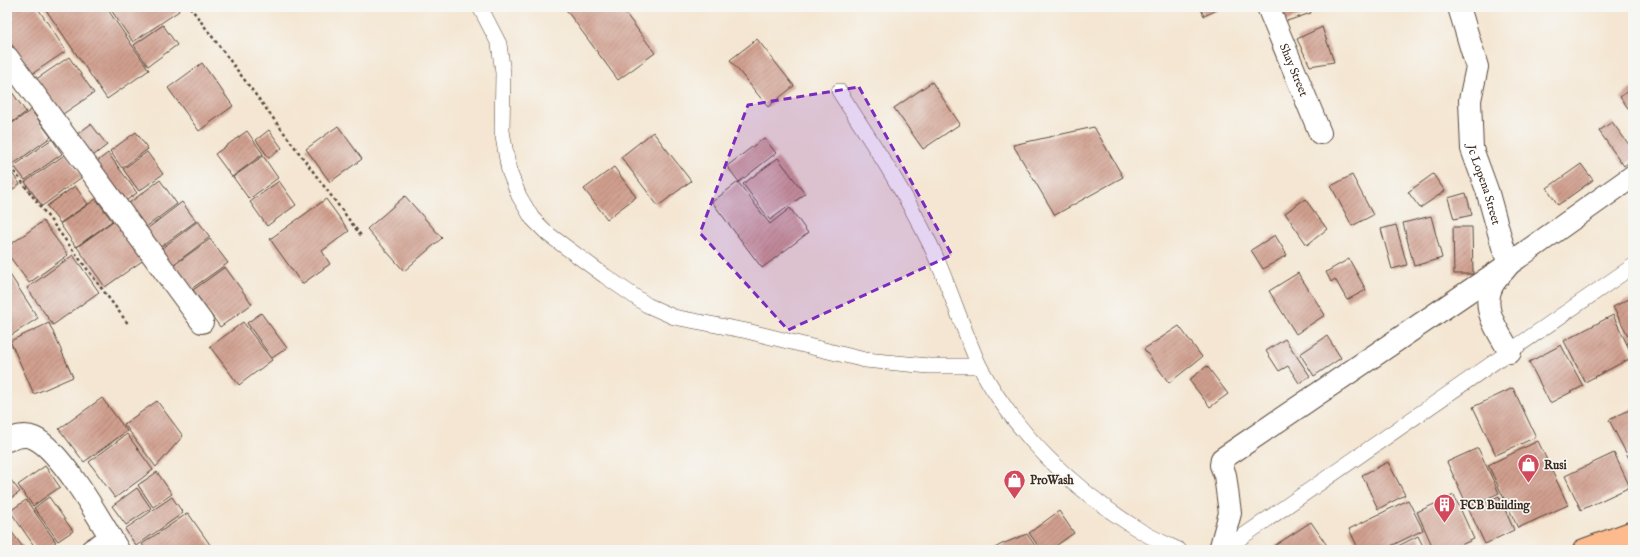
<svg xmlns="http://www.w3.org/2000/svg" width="1640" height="557" viewBox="0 0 1640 557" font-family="'IM FELL English',serif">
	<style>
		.building { fill: url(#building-hatch) }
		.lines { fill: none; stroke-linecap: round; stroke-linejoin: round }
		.lane-casing { stroke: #574639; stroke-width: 16 }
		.street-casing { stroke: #574639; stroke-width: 24 }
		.highway-casing { stroke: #574639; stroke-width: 24 }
		.path { stroke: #574639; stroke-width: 2.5; stroke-dasharray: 3 3; stroke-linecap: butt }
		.lane { stroke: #fff; stroke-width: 15 }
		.street { stroke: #fff; stroke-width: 22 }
		.highway { stroke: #fcba8d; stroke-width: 22 }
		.marked { fill: #7b2cbf; fill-opacity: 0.2; stroke: #7b2cbf; stroke-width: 3; stroke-dasharray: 8 5; stroke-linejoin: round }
		.labels { text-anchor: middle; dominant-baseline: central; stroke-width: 3.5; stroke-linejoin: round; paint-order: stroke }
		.street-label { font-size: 12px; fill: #3b2a1e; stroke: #f6f6f2 }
		.poi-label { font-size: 12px; font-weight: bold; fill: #3b2a1e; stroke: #f6f6f2; text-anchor: start }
	</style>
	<defs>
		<pattern id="building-hatch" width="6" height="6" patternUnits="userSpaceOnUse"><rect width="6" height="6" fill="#d09f8e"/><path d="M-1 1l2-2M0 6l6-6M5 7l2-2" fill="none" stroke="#aa8273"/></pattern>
	</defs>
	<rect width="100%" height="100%" fill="#f6f6f2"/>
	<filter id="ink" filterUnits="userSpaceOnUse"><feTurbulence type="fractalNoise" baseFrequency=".025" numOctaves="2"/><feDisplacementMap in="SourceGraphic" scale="8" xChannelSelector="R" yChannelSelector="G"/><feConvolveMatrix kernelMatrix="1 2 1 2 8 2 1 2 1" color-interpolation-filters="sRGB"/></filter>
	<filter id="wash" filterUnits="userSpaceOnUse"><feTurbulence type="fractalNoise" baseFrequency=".012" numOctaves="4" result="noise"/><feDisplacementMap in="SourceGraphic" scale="16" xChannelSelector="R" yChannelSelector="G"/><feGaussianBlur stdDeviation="0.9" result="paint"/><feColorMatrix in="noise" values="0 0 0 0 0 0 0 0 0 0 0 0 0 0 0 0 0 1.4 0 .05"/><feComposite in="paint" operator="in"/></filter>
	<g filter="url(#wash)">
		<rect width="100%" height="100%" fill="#f4e6d2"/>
		<g id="blocks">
			<g class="building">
				<polygon points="16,7 37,7 66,51 32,74 7,38 7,14"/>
				<polygon points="44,7 106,7 149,70 107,99"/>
				<polygon points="109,7 177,7 179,11 133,42"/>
				<polygon points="564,7 621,7 655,53 618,80"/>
				<polygon points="1200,7 1224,7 1204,16"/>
				<polygon points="1275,7 1309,7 1311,13 1281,23"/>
				<polygon points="163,25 177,45 148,66 134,45"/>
				<polygon points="1322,27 1334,62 1310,66 1297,39"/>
				<polygon points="757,39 794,86 768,107 730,60"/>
				<polygon points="69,57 94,93 60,116 35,80"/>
				<polygon points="202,63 233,106 199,131 168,88"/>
				<polygon points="932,82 960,124 923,149 894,108"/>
				<polygon points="7,85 26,112 7,126"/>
				<polygon points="1633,87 1633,115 1620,97"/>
				<polygon points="31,110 51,137 12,165 7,158 7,127"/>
				<polygon points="1612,122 1633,150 1633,159 1624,166 1599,131"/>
				<polygon points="91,124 107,145 89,159 73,137"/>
				<polygon points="338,126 362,159 330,182 306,149"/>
				<polygon points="1094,127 1123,177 1055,215 1013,145"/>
				<polygon points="269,130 282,148 269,158 256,140"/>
				<polygon points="247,131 263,154 232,177 215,154"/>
				<polygon points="136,132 148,149 122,168 110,151"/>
				<polygon points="653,132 691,181 658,206 621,157"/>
				<polygon points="764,138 776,153 739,182 727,166"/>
				<polygon points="52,139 62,154 25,180 14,166"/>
				<polygon points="147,152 163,174 139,191 123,169"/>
				<polygon points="108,153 137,193 121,204 92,165"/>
				<polygon points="66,154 82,177 42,206 25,182"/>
				<polygon points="263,156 278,178 249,199 233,177"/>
				<polygon points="778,158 805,194 770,220 743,184"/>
				<polygon points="1581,164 1593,180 1558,205 1547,188"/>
				<polygon points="614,167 636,197 607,219 584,189"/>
				<polygon points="9,169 20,184 7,194 7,170"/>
				<polygon points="1433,174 1445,191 1420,208 1408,192"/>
				<polygon points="1352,175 1373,215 1352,226 1331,186"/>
				<polygon points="160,180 177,204 142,230 125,206"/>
				<polygon points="279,181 296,205 267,226 250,202"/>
				<polygon points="738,182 770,224 790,208 808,233 762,268 712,202"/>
				<polygon points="75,186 88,204 60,223 47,206"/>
				<polygon points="1466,193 1472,215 1454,219 1448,198"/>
				<polygon points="405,196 442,238 404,271 367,229"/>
				<polygon points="96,199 112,221 76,247 60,224"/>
				<polygon points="326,199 349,231 322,251 330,264 302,284 270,239"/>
				<polygon points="1305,199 1327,229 1307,245 1285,213"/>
				<polygon points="182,202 196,221 156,250 143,232"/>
				<polygon points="1431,216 1442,258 1414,266 1403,223"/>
				<polygon points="116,219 145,259 105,287 77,247"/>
				<polygon points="43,221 68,255 29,283 7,253 7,247"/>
				<polygon points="198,221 210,237 170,267 158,251"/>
				<polygon points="1396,225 1407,265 1392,269 1381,229"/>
				<polygon points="1453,227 1472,227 1473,274 1454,274"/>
				<polygon points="1275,235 1287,255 1263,269 1251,250"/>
				<polygon points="210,239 228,263 191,289 174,265"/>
				<polygon points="73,255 99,292 53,325 27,288"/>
				<polygon points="1349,259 1366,290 1347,300 1335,279 1331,282 1326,272"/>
				<polygon points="225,267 252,304 220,327 193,290"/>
				<polygon points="7,270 38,318 7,338"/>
				<polygon points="1298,273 1325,315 1296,334 1269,291"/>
				<polygon points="1633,297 1633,345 1613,307"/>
				<polygon points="261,313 287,348 272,358 247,323"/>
				<polygon points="1613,315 1633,357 1585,382 1564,341"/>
				<polygon points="243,322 272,360 239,385 210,347"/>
				<polygon points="49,323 73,377 34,394 10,341"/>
				<polygon points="1179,326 1202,357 1169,383 1144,349"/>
				<polygon points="1327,336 1341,358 1314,376 1300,354"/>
				<polygon points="1285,339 1310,376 1299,383 1288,366 1279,371 1266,351"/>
				<polygon points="1561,345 1583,386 1550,403 1529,362"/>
				<polygon points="1207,366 1228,394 1210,407 1189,380"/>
				<polygon points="1513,388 1536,437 1496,455 1473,407"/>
				<polygon points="102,398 127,431 84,462 59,429"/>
				<polygon points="157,401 183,436 156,467 124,424"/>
				<polygon points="1633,408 1633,466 1609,420"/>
				<polygon points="127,434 153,470 115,498 89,462"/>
				<polygon points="1538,441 1568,505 1518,528 1488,465"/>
				<polygon points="1478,448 1499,493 1468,507 1447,462"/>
				<polygon points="1614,453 1630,487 1581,510 1565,476"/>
				<polygon points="1388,462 1405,495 1378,509 1362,475"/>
				<polygon points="45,466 60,487 33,506 18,485"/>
				<polygon points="157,472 172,494 153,507 138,485"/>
				<polygon points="7,475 20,492 7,501"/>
				<polygon points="137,488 151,508 126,525 112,506"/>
				<polygon points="1454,495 1474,539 1450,550 1434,550 1417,512"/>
				<polygon points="1499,496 1514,530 1485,544 1469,510"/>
				<polygon points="49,497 73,531 58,541 34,508"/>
				<polygon points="172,497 183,513 136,546 125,529"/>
				<polygon points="26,500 56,542 46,550 37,550 10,511"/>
				<polygon points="1408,500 1423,530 1383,550 1359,550 1349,529"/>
				<polygon points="1059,511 1074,533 1050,550 1041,550 1029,533"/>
				<polygon points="188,513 213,549 146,550 142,544"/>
				<polygon points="1311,522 1330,550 1276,550 1274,546"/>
				<polygon points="7,527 8,527 25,550 7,550"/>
				<polygon points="1027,534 1038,550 991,550 1002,544"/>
				<polygon points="1418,536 1425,550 1390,550"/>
			</g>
		</g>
	</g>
	<g filter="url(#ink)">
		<use href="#blocks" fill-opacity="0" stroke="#574639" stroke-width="1"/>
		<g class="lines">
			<defs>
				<g id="lane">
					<polyline points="480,7 499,44 503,73 502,131 509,171 519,196 532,218 548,234 605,276 647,305 674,317 747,331 865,360 929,366 979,366"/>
					<path d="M839,91C871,141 904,190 930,244C944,274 955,306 967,336C971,346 975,357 980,367C1015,433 1073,489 1136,528C1149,537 1164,543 1179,550"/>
					<polyline points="1223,550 1633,266"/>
				</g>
				<g id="street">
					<path id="s1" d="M1268,7L1320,133"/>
					<path id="s2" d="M1459,7L1477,67L1470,100L1472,149L1487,190L1503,247L1509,264C1505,270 1499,275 1495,281C1478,305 1497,330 1510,352"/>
					<polyline points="7,57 202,322"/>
					<path d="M7,440C16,437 25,434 34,438C61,450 102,523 118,550"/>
					<polyline points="92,550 111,538"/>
					<polyline points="1220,550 1230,513 1225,475 1221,465 1222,459 1509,264 1633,176"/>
				</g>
				<polyline id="highway" points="1584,550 1633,532"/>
			</defs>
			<use href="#lane" class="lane-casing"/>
			<use href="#street" class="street-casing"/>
			<use href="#highway" class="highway-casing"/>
			<g class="path">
				<polyline points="190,7 362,237"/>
				<polyline points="7,162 129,325"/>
			</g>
			<use href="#lane" class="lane"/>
			<use href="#street" class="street"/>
			<use href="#highway" class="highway"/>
		</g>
	</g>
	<path class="marked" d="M859,87L952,255L788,330L700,233L748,105Z"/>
	<defs>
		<symbol id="shop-pin" viewBox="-11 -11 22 30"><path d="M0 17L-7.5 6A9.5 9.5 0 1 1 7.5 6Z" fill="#d1495b" stroke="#f6f6f2"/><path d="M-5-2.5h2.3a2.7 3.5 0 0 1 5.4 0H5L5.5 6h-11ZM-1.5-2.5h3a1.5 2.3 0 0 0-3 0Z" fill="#fff"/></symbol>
		<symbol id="building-pin" viewBox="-11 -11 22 30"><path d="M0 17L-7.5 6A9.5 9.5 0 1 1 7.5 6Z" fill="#d1495b" stroke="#f6f6f2"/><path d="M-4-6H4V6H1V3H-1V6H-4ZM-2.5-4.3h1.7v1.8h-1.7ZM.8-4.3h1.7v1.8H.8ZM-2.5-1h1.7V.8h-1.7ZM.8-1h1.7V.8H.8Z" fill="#fff"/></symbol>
	</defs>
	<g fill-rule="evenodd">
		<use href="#shop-pin" x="1516" y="452" width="25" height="34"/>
		<use href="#shop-pin" x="1002" y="468" width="25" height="34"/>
		<use href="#building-pin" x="1432" y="492" width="25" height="34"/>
	</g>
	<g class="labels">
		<g class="street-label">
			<text stroke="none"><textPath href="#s1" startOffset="68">Shay Street</textPath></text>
			<text stroke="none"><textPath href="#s2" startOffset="183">Jc Lopena Street</textPath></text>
		</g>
		<g class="poi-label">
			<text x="1544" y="465">Rusi</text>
			<text x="1030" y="480">ProWash</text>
			<text x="1460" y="505">FCB Building</text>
		</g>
	</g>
	<rect width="1640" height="557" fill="none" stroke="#f6f6f2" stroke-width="24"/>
</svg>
